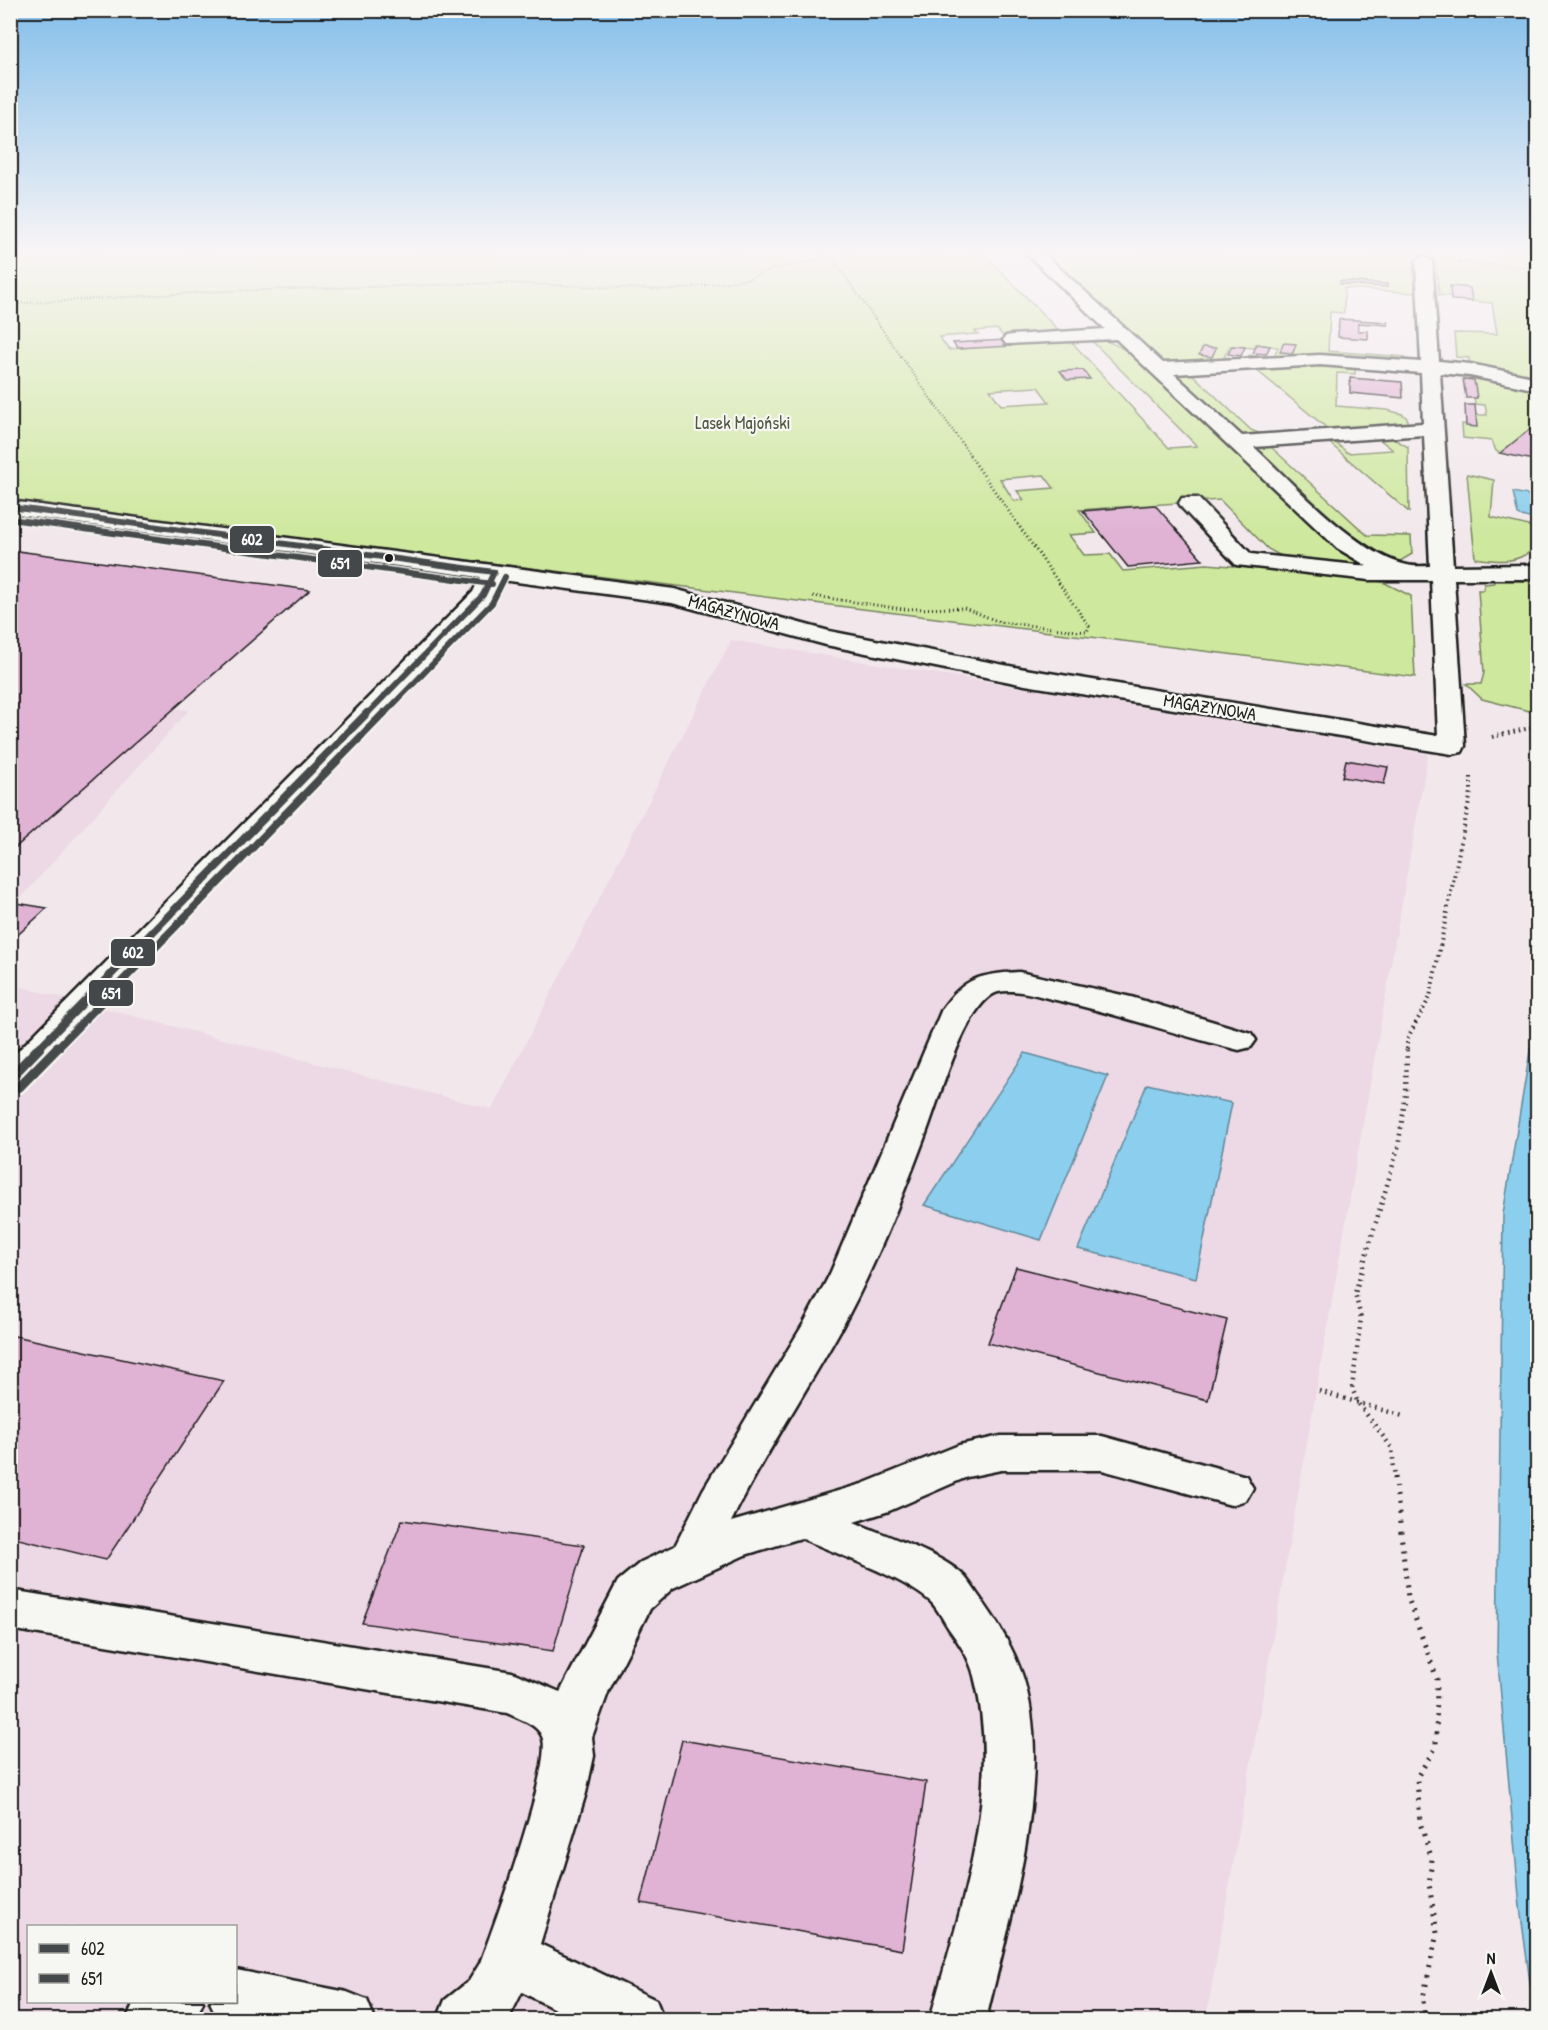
<svg xmlns="http://www.w3.org/2000/svg" width="1548" height="2030" viewBox="0 0 1548 2030" font-family="'Patrick Hand',sans-serif">
	<style>
		.built { fill: #edd8e5; fill-rule: evenodd }
		.green { fill: #cee89e; stroke: #75825d; stroke-width: 1.5; fill-rule: evenodd }
		.water { fill: #8cceed; stroke: #5f8799; stroke-width: 1.5 }
		.building { fill: #e0b2d4; stroke: #1c1c1c; stroke-width: 1.5 }
		.lines { fill: none; stroke-linecap: round; stroke-linejoin: round }
		.minor-casing { stroke: #1c1c1c; stroke-width: 5 }
		.path-far4 { stroke: #1c1c1c; stroke-width: 2; stroke-dasharray: 1 2; stroke-linecap: butt }
		.path-far3 { stroke: #1c1c1c; stroke-width: 3; stroke-dasharray: 1 3; stroke-linecap: butt }
		.path-far2 { stroke: #1c1c1c; stroke-width: 4; stroke-dasharray: 1.5 4; stroke-linecap: butt }
		.path-far1 { stroke: #1c1c1c; stroke-width: 4.5; stroke-dasharray: 1.5 5; stroke-linecap: butt }
		.path { stroke: #1c1c1c; stroke-width: 5; stroke-dasharray: 2 7; stroke-linecap: butt }
		.minor { fill: #f6f6f2; fill-rule: evenodd }
		.bus-1-far2-casing { stroke: #f6f6f2; stroke-width: 9 }
		.bus-1-far1-casing { stroke: #f6f6f2; stroke-width: 12 }
		.bus-1-casing { stroke: #f6f6f2; stroke-width: 15 }
		.bus-2-far2-casing { stroke: #f6f6f2; stroke-width: 9 }
		.bus-2-far1-casing { stroke: #f6f6f2; stroke-width: 12 }
		.bus-2-casing { stroke: #f6f6f2; stroke-width: 15 }
		.bus-1-far2 { stroke: #45484a; stroke-width: 6 }
		.bus-1-far1 { stroke: #45484a; stroke-width: 8 }
		.bus-1 { stroke: #45484a; stroke-width: 10 }
		.bus-2-far2 { stroke: #45484a; stroke-width: 6 }
		.bus-2-far1 { stroke: #45484a; stroke-width: 8 }
		.bus-2 { stroke: #45484a; stroke-width: 10 }
		.bus-dot { fill: #1c1c1c; stroke: #f6f6f2; stroke-width: 2 }
		.labels { text-anchor: middle; dominant-baseline: central; stroke-width: 4.5; stroke-linejoin: round; paint-order: stroke }
		.far-park-label { font-size: 18px; fill: #515943; stroke: #f6f6f2 }
		.far-street-label { font-size: 18px; fill: #1c1c1c; stroke: #f6f6f2 }
		.line-badge { stroke: #f6f6f2; stroke-width: 2 }
		.badge-label { font-size: 16px; text-anchor: middle; font-weight: bold; fill: #fff }
	</style>
	<rect width="100%" height="100%" fill="#f2e8ec"/>
	<filter id="ink" filterUnits="userSpaceOnUse"><feTurbulence type="fractalNoise" baseFrequency=".0167" numOctaves="2"/><feDisplacementMap in="SourceGraphic" scale="12" xChannelSelector="R" yChannelSelector="G"/><feConvolveMatrix kernelMatrix="1 2 1 2 8 2 1 2 1" color-interpolation-filters="sRGB"/></filter>
	<g filter="url(#ink)">
		<g class="built">
			<path d="M731,640L1428,754L1206,2019H11L10,984L492,1109ZM28,1926H236V2002H28Z"/>
			<polygon points="97,701 189,710 11,909 11,703"/>
		</g>
		<g class="green">
			<path d="M11,252H876L937,256L940,252H975L988,258L1060,332L1004,337L997,329L975,331L978,334L939,337L949,350L1069,339L1169,448L1197,446L1089,338C1106,338 1122,348 1135,356L1375,567L1281,556L1268,549L1220,500L1079,510L1096,533L1069,535L1084,555L1110,554L1123,571L1207,564L1363,577L1385,583L1411,596L1415,677L336,544L11,501ZM1038,387L1049,402L1001,405L990,390ZM1044,475L1054,488L1017,491L1024,500L1014,501L1000,479Z"/>
			<path d="M1042,252H1537V380L1470,365L1469,358L1456,357L1454,333L1497,334L1492,303L1472,301L1470,288L1450,286L1451,296L1439,295L1436,262L1413,261L1415,293L1344,288V313L1330,312L1328,351L1405,357V359L1168,364L1160,362ZM1255,344L1278,347L1273,358L1249,355L1247,360L1224,357L1230,346L1253,348Z"/>
			<polygon points="1294,362 1355,364 1355,374 1337,373 1336,406 1387,410 1402,414 1407,418 1407,423 1328,429 1255,369 1191,373 1251,430 1261,434 1238,436 1173,374"/>
			<polygon points="1471,376 1537,389 1537,423 1500,453 1496,451 1492,441 1463,438 1462,424 1474,425 1474,415 1487,415 1485,405 1475,404"/>
			<polygon points="1391,437 1408,447 1409,512 1326,440 1332,440 1348,453 1393,450 1378,438"/>
			<polygon points="1274,445 1272,448 1367,535 1411,536 1412,554 1397,563 1350,540 1249,446"/>
			<path d="M1467,474L1494,480L1491,517L1537,528V546C1518,564 1501,562 1475,558Z"/>
			<polygon points="1527,575 1537,576 1537,713 1482,699 1466,684 1481,684 1484,673 1478,590 1484,590 1484,584 1494,583 1494,580 1527,581"/>
		</g>
		<g class="water">
			<polygon points="1513,492 1537,497 1537,513 1532,519 1518,515"/>
			<polygon points="1537,1021 1538,2019 1535,2020 1520,1907 1497,1652 1503,1214 1534,1027"/>
			<polygon points="1025,1053 1108,1076 1041,1240 924,1205"/>
			<polygon points="1147,1084 1232,1103 1196,1278 1078,1249"/>
		</g>
		<g class="building">
			<polygon points="1340,281 1387,284 1387,287 1340,284"/>
			<polygon points="1450,286 1470,288 1472,301 1451,300"/>
			<polygon points="1339,319 1388,322 1388,325 1358,323 1358,331 1368,331 1368,339 1338,337"/>
			<polygon points="1006,340 1011,346 957,349 953,343"/>
			<polygon points="1283,343 1296,344 1293,353 1280,352"/>
			<polygon points="1257,344 1270,346 1266,354 1253,353"/>
			<polygon points="1232,346 1245,347 1241,356 1228,354"/>
			<polygon points="1203,347 1216,348 1212,357 1199,355"/>
			<polygon points="1083,370 1090,379 1067,380 1060,371"/>
			<polygon points="1350,378 1402,382 1403,398 1350,393"/>
			<polygon points="1463,379 1474,380 1477,398 1466,398"/>
			<polygon points="1465,405 1475,405 1477,427 1466,426"/>
			<polygon points="1538,423 1538,461 1500,453"/>
			<polygon points="1155,505 1203,560 1128,567 1083,511"/>
			<polygon points="10,550 310,590 10,852"/>
			<polygon points="1346,760 1388,767 1384,784 1342,777"/>
			<polygon points="10,902 47,908 10,942"/>
			<polygon points="1016,1267 1227,1320 1208,1400 988,1343"/>
			<polygon points="10,1335 224,1381 106,1560 10,1537"/>
			<polygon points="402,1520 584,1545 553,1651 362,1623"/>
			<polygon points="682,1740 926,1782 902,1950 641,1903"/>
		</g>
		<g class="lines">
			<defs>
				<g id="minor">
					<path d="M1025,252H1042L1163,363L1320,355L1421,362L1416,261L1424,256L1432,261L1439,361L1470,364L1538,378V390L1470,376L1440,373L1453,566L1538,565V579H1454L1465,746L1462,752L1452,754L1025,685L826,645L672,603L502,580L491,600L22,1087L10,1090V1059L473,592L480,577L10,514V501L674,589L829,631L1025,669L1438,736L1431,580H1369L1236,565L1182,508L1179,503L1182,498H1198L1251,554L1367,566L1337,548L1116,339L1006,344L1003,340L1006,336L1012,335L1105,329ZM1320,365L1421,373L1423,423L1242,436L1174,374ZM1424,435L1430,566C1423,566 1414,567 1407,565C1356,554 1293,483 1254,447Z"/>
					<path d="M1019,972L1131,997L1251,1033L1256,1040L1251,1047L1239,1050C1177,1035 1118,1014 1056,1000C1038,996 1016,988 998,992C965,1001 937,1107 924,1139C900,1203 874,1269 841,1329C805,1394 763,1456 731,1522L862,1484L959,1445L1001,1436H1102L1246,1476L1253,1488L1246,1500L1231,1505L1102,1470H1001L967,1477L889,1511L854,1522C883,1535 943,1554 964,1576C971,1584 977,1594 983,1602C999,1624 1013,1649 1022,1674C1056,1773 1009,1920 986,2020H930C959,1911 1004,1790 974,1676C970,1659 959,1643 949,1629C943,1620 938,1609 931,1602C905,1578 835,1553 801,1538L745,1555L673,1588L650,1609L609,1690L592,1737L594,1756L586,1793L540,1944L656,2000L664,2020H576L522,1992L508,2020H437L445,2000L469,1981L480,1963C494,1926 551,1769 543,1739C539,1724 519,1719 507,1713L10,1629V1590L512,1672L560,1692L618,1581L641,1562L675,1546L703,1490L804,1323L830,1274L942,1009C964,977 982,974 1019,972Z"/>
					<polygon points="236,1970 347,1992 367,2000 375,2020 221,2020 217,2017 210,2002 236,2002"/>
					<polygon points="134,2002 203,2002 195,2020 126,2020"/>
				</g>
			</defs>
			<use href="#minor" class="minor-casing"/>
			<g class="path-far4">
				<polyline points="1323,252 1394,257"/>
				<polyline points="825,257 833,259 970,455"/>
				<polyline points="1458,262 1538,268"/>
				<polyline points="10,304 228,291 503,283 673,290 747,279 770,270 818,260 825,257 824,252"/>
			</g>
			<polyline class="path-far3" points="813,596 903,609 964,608 1000,622 1087,632 1089,626 968,453"/>
			<g class="path-far2">
				<polyline points="1492,737 1538,726"/>
				<polyline points="1407,1049 1407,1039 1430,997 1471,792 1471,777"/>
			</g>
			<g class="path-far1">
				<polyline points="1319,1391 1403,1416"/>
				<polyline points="1395,1479 1392,1448 1358,1403 1352,1388 1361,1318 1355,1293 1398,1148 1406,1093 1407,1047"/>
			</g>
			<polyline class="path" points="1395,1477 1408,1598 1437,1679 1436,1747 1417,1777 1420,1823 1432,1859 1429,1884 1437,1933 1423,1999 1425,2020"/>
			<use href="#minor" class="minor"/>
			<defs>
				<g id="bus-1-far2">
					<polyline points="10,507 494,572"/>
					<polyline points="366,715 483,595 494,572"/>
				</g>
				<polyline id="bus-1-far1" points="38,1049 367,713"/>
				<polyline id="bus-1" points="10,1078 40,1047"/>
				<g id="bus-2-far2">
					<polyline points="10,519 492,584"/>
					<polyline points="383,715 492,603 505,577"/>
				</g>
				<polyline id="bus-2-far1" points="56,1049 384,713"/>
				<polyline id="bus-2" points="19,1087 58,1047"/>
			</defs>
			<use href="#bus-1-far2" class="bus-1-far2-casing"/>
			<use href="#bus-1-far1" class="bus-1-far1-casing"/>
			<use href="#bus-1" class="bus-1-casing"/>
			<use href="#bus-2-far2" class="bus-2-far2-casing"/>
			<use href="#bus-2-far1" class="bus-2-far1-casing"/>
			<use href="#bus-2" class="bus-2-casing"/>
			<use href="#bus-1-far2" class="bus-1-far2"/>
			<use href="#bus-1-far1" class="bus-1-far1"/>
			<use href="#bus-1" class="bus-1"/>
			<use href="#bus-2-far2" class="bus-2-far2"/>
			<use href="#bus-2-far1" class="bus-2-far1"/>
			<use href="#bus-2" class="bus-2"/>
		</g>
	</g>
	<linearGradient id="sky" x2="0" y2="1"><stop stop-color="#83beea"/><stop offset="0.47" stop-color="#f9f5f6"/><stop offset="1" stop-color="#f9f5f6" stop-opacity="0"/></linearGradient>
	<rect width="1548" height="536" fill="url(#sky)"/>
	<circle class="bus-dot" cx="389" cy="558" r="5"/>
	<g class="labels">
		<g class="far-park-label">
			<text x="743" y="422">Lasek Majoński</text>
		</g>
		<g class="far-street-label">
			<text transform="translate(734 612) rotate(15)">MAGAZYNOWA</text>
			<text transform="translate(1210 707) rotate(9)">MAGAZYNOWA</text>
		</g>
	</g>
	<g class="line-badge">
		<rect x="229" y="525" width="46" height="29" rx="6" fill="#45484a"/>
		<rect x="317" y="549" width="46" height="29" rx="6" fill="#45484a"/>
		<rect x="110" y="938" width="46" height="29" rx="6" fill="#45484a"/>
		<rect x="88" y="979" width="46" height="28" rx="6" fill="#45484a"/>
	</g>
	<g class="badge-label">
		<text x="252" y="545">602</text>
		<text x="340" y="569">651</text>
		<text x="133" y="958">602</text>
		<text x="111" y="999">651</text>
	</g>
	<rect width="1548" height="2030" fill="none" stroke="#f6f6f2" stroke-width="36"/>
	<rect x="18" y="18" width="1512" height="1994" fill="none" stroke="#1c1c1c" stroke-width="2" filter="url(#ink)"/>
	<rect x="27" y="1925" width="210" height="78" fill="#f6f6f2" stroke="#9f9f9c" stroke-width="1.5"/>
	<rect x="39" y="1944" width="30" height="9" fill="#45484a" stroke="#9f9f9c" stroke-width="1.5"/>
	<text x="81" y="1955" font-size="18" fill="#1c1c1c">602</text>
	<rect x="39" y="1974" width="30" height="9" fill="#45484a" stroke="#9f9f9c" stroke-width="1.5"/>
	<text x="81" y="1985" font-size="18" fill="#1c1c1c">651</text>
	<g transform="translate(1491 1973)" stroke="#f6f6f2" stroke-width="4.5" paint-order="stroke">
	<path d="M0-4.5L10 22L0 15L-10 22Z" fill="#1c1c1c"/>
	<text y="-9" font-size="16" font-weight="bold" text-anchor="middle" fill="#1c1c1c">N</text>
	</g>
</svg>
